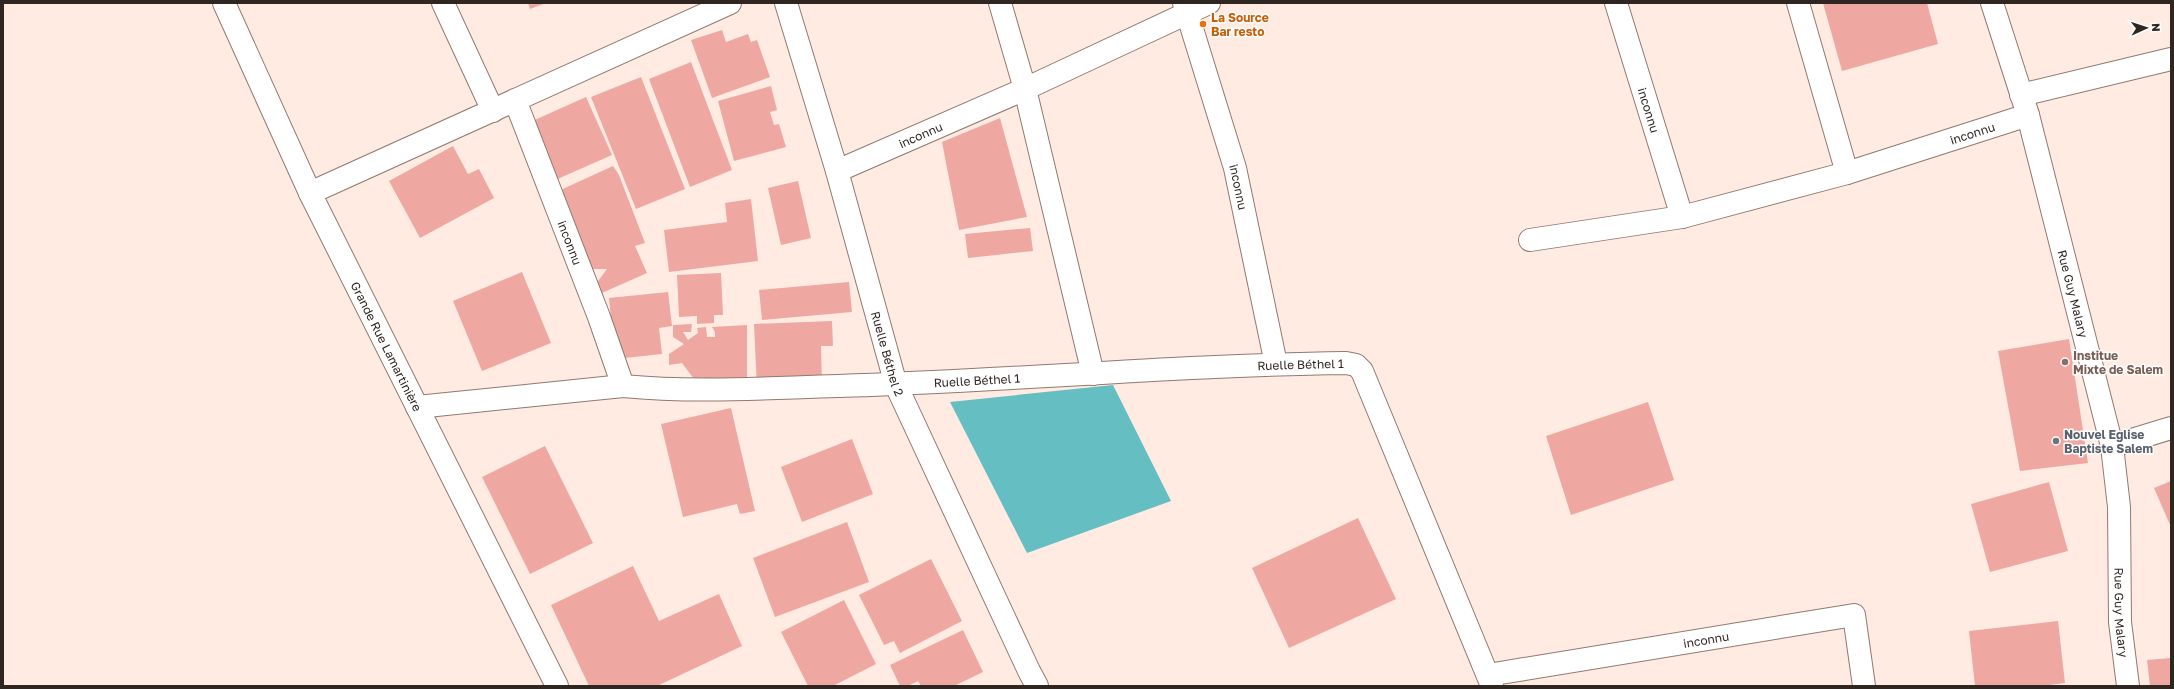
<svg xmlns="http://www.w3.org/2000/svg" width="2174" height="689" viewBox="0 0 2174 689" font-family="'Golos Text',sans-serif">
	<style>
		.water { fill: #64bec2 }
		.building { fill: #efa7a1 }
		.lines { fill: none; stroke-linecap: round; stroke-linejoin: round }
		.street-casing { stroke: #90796f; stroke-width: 24 }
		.street { stroke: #fff; stroke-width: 22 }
		.food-dot { fill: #e8710a; stroke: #fdfdfd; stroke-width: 1.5 }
		.education-dot { fill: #8d6e63; stroke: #fdfdfd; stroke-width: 1.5 }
		.worship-dot { fill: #6b7280; stroke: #fdfdfd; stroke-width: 1.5 }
		.labels { text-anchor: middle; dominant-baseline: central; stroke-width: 3; stroke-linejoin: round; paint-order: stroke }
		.food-label { font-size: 12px; font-weight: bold; fill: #c56008; stroke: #fdfdfd; text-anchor: start }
		.street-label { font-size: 12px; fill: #2f2622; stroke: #fdfdfd }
		.education-label { font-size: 12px; font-weight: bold; fill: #785e54; stroke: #fdfdfd; text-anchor: start }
		.worship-label { font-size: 12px; font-weight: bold; fill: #5b616d; stroke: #fdfdfd; text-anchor: start }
	</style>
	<rect width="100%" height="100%" fill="#ffebe2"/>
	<polygon class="water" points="1113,385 1171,501 1027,553 950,402"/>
	<g class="building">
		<polygon points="528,3 546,3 530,9"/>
		<polygon points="1823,3 1927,3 1938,44 1842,71"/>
		<polygon points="722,30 726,42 748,34 751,42 757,40 770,77 712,98 691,40"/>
		<polygon points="691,62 732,170 690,187 649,79"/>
		<polygon points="641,77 685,189 636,209 591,97"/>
		<polygon points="771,86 777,110 770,112 774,125 779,124 786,147 734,161 718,101"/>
		<polygon points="586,97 612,155 553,181 528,123"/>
		<polygon points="1000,118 1027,217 959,230 942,142"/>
		<polygon points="453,146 468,174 479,169 494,198 420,238 389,181"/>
		<polygon points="613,166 619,175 645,243 635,246 647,273 595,296 593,288 607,269 592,269 554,193"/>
		<polygon points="798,181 811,238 781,245 768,188"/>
		<polygon points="751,199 758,261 669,272 664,230 727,222 725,203"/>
		<polygon points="1030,228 1033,251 968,258 965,234"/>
		<polygon points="522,272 551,343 482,371 453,301"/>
		<polygon points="721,273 723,315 714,315 714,323 697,324 697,316 679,317 677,275"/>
		<polygon points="849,282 852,312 762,320 759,290"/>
		<polygon points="668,292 672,326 659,328 662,354 615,359 609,298"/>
		<polygon points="832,321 833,346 821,346 822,386 757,388 754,324"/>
		<polygon points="692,324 691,332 683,332 688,340 698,333 697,328 706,327 707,337 715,337 715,332 712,327 747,325 747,379 697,383 682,363 669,365 669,354 684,344 673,337 673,325"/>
		<polygon points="2069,339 2088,463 2020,471 1998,351"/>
		<polygon points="1648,402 1674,480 1571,515 1546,436"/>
		<polygon points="731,408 755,511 740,514 737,504 683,517 661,424"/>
		<polygon points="852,439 873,494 802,522 781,467"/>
		<polygon points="545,446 593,543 530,574 482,477"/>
		<polygon points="2171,481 2171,527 2154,488"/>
		<polygon points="2049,482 2068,551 1990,572 1971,504"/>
		<polygon points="1358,518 1396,599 1289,648 1252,568"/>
		<polygon points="847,522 869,582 775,617 753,558"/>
		<polygon points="931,559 962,621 900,653 894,641 884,645 859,595"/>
		<polygon points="633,566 659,621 719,594 742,646 657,686 589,686 551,605"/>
		<polygon points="844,600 876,664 833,686 808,686 781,632"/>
		<polygon points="2058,621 2065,683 2042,686 1975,686 1969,631"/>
		<polygon points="963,630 983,672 954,686 921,686 918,681 908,686 900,686 890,665"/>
		<polygon points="2171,658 2171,686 2150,686 2147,660"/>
	</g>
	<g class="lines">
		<defs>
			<g id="street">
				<path id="s1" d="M224,3L310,193L557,686"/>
				<polyline points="443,3 493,111"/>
				<path id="s2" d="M786,3L837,171L896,385L1029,671L1037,686"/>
				<polyline points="1000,3 1025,89 1093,374"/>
				<path id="s3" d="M1184,3L1235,168L1276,364"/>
				<path id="s4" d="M1616,3L1682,217"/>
				<polyline points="1798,3 1847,173"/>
				<path id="s5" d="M1992,3L2028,115L2112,446L2119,507L2120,622L2128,686"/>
				<polyline points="2021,95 2171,59"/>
				<path id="s6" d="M515,100L599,317L623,386C695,393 766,388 838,386C1007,381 1177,365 1346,363L1356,365L1362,371L1492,686"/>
				<path id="s7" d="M837,171L1025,89L1209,3"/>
				<polyline points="310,193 730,3"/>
				<path id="s8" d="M1530,240L1682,217L1847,173L2028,115"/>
				<polyline points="417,407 623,386"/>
				<polyline points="2112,446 2171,428"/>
				<path id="s9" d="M1488,675L1854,615L1864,686"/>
			</g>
		</defs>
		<use href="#street" class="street-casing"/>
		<use href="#street" class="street"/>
	</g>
	<circle class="food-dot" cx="1203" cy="24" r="4"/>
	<circle class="education-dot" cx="2065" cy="362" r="4"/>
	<circle class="worship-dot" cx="2056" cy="441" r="4"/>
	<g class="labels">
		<g class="food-label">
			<text x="1211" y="17">La Source<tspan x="1211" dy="14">Bar resto</tspan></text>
		</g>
		<g class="street-label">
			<text stroke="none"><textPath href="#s4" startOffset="112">inconnu</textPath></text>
			<text stroke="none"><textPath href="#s8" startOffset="456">inconnu</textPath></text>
			<text stroke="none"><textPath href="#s7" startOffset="91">inconnu</textPath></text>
			<text stroke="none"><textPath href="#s3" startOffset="192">inconnu</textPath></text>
			<text stroke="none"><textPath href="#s6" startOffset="153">inconnu</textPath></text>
			<text stroke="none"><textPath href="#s5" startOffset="302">Rue Guy Malary</textPath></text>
			<text stroke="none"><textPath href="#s1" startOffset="380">Grande Rue Lamartinière</textPath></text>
			<text stroke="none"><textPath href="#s2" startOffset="365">Ruelle Béthel 2</textPath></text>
			<text stroke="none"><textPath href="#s6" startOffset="984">Ruelle Béthel 1</textPath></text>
			<text stroke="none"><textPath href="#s6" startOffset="660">Ruelle Béthel 1</textPath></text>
			<text stroke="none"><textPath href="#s5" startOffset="626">Rue Guy Malary</textPath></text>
			<text stroke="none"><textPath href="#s9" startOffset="221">inconnu</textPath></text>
		</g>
		<g class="education-label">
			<text x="2073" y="355">Institue<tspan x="2073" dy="14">Mixte de Salem</tspan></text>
		</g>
		<g class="worship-label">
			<text x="2064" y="434">Nouvel Eglise<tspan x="2064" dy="14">Baptiste Salem</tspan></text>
		</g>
	</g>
	<rect width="2174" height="689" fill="none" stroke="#2f2622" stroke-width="8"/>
	<g transform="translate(2146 28) rotate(87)" stroke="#fdfdfd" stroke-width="3" paint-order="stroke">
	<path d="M0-3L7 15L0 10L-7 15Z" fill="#2f2622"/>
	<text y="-6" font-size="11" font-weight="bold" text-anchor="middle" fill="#2f2622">N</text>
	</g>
</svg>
